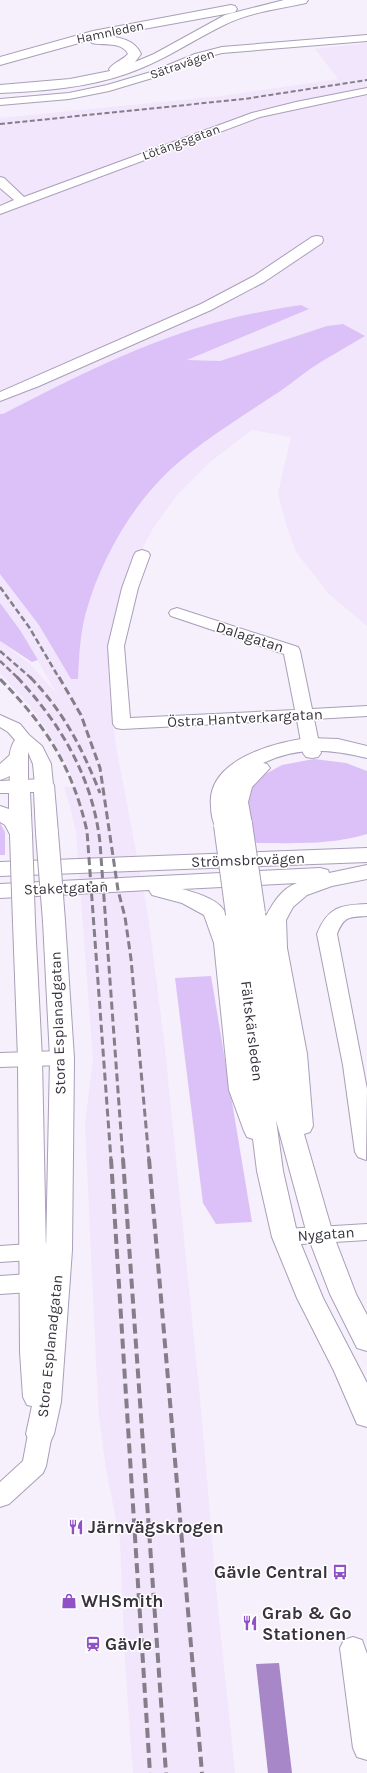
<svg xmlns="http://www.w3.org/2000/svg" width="367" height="1773" viewBox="0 0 367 1773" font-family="Karla,sans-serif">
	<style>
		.built { fill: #f1e6fc }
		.green { fill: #dbc1f7 }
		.water { fill: #a887c9 }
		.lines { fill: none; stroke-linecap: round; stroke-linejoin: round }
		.minor-casing { stroke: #aa9eb9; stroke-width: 2 }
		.tertiary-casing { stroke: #aa9eb9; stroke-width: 2 }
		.secondary-casing { stroke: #aa9eb9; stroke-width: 2 }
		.minor { fill: #fff; fill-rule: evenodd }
		.tertiary { fill: #fff; fill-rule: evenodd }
		.secondary { fill: #fff; fill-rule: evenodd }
		.rail-far3 { stroke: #847e89; stroke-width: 2; stroke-dasharray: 5 2.5; stroke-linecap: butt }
		.rail-far2 { stroke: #847e89; stroke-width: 2.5; stroke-dasharray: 6 3; stroke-linecap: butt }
		.rail-far1 { stroke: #847e89; stroke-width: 3; stroke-dasharray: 8 4; stroke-linecap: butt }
		.rail { stroke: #847e89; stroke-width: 4; stroke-dasharray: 10 5; stroke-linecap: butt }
		.tertiary-bridge-casing { stroke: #aa9eb9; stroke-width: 24; stroke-linecap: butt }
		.secondary-bridge-casing { stroke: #aa9eb9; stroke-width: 24; stroke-linecap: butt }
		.tertiary-bridge { stroke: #fff; stroke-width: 22 }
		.secondary-bridge { stroke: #fff; stroke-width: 22 }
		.labels { text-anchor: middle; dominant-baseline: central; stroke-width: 3; stroke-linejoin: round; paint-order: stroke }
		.far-street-label { font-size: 13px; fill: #39333e; stroke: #fff }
		.street-label { font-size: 15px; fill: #39333e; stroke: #fff }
		.near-poi-label { font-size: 18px; font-weight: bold; fill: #39333e; stroke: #fff; text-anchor: start }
	</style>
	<rect width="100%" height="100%" fill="#f5f0fb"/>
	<polygon class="built" points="367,43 367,626 329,594 296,552 287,528 278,493 291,437 252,430 210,462 177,495 152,530 128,575 114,621 108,666 110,703 117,752 148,915 165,1049 201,1409 217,1599 235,1773 133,1773 125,1661 120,1540 106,1469 99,1417 96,1360 85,1123 93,1059 76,832 71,810 64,787 76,786 65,762 46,729 29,705 0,673 0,641 31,665 57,694 20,630 0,603 0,430 309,369 365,336 343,324 327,326 220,361 186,360 309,309 301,305 269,310 220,321 3,414 0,414 0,118 222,96 338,79 315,49"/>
	<g class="green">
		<path d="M301,305L309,309L187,360L220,361L327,326L343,324L365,336C347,347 328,357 310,369C296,379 283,390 268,399C235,421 202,441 172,468C131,506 101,559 86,612C80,634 79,657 78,679H71L39,625L0,574V414H3C73,378 145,341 221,321C247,314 274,309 301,305Z"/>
		<polygon points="0,603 20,630 38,660 32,662 0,641"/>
		<path d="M314,759L346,763L367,771V834C331,845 295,843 257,843L252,839L245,797L258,778L282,765Z"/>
		<polygon points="0,823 5,832 5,855 0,855"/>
		<polygon points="211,976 252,1222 216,1224 203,1203 175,978"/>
	</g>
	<polygon class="water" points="279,1663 292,1773 268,1773 256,1664"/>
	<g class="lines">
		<defs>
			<g id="minor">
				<polygon points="367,35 367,41 222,53 203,58 159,76 109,91 69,99 0,105 0,99 69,93 107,85 151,72 195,54 222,47"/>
				<polygon points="367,88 367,94 260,117 0,214 0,206 14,200 0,188 0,177 4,178 24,197 252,113 296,102"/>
				<polygon points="317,236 322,237 323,240 322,243 264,282 211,310 39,386 0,401 0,392 201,304 254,276 312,237"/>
				<polygon points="142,550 148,552 150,555 138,588 124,646 130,718 295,710 284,654 171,616 169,613 171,610 177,608 298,647 300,651 312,709 367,706 367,716 314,719 321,753 318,757 312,758 306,757 303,753 297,720 122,729 116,728 113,724 108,646 122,588 134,555 136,552"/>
				<path d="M0,715L20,724L29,735L42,746L51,764L53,785L50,789L44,790L38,789L35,785L33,764L28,752V786L25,790L19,791L13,790L10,786C10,772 6,753 15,740L8,732L0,727Z"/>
				<path d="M367,904V916C349,917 344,916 337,934L367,1089L366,1160L358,1157L355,1152L343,1065L317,934C328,907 340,905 367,904Z"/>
				<polygon points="62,1051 69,1053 72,1058 69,1063 62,1065 0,1067 0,1053"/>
				<polygon points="367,1224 367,1240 285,1245 277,1243 274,1237 277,1231 285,1229"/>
				<polygon points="45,1243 53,1245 56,1251 53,1257 45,1259 0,1262 0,1246"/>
				<polygon points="45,1273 53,1276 56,1282 53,1288 45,1291 0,1294 0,1276"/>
				<polygon points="40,1424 49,1427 52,1434 46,1466 43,1473 9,1504 0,1507 0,1482 23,1461 28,1434 31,1427"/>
				<polygon points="353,1637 362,1640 367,1654 367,1760 357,1757 353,1748 340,1648 344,1640"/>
			</g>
			<g id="tertiary">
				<path d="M18,752L25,754L28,758C21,768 12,777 0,780V764L11,754Z"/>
				<polygon points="44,779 51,781 54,785 58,833 55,838 47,840 39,838 36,833 34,792 30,792 32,835 29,840 21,842 13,840 5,825 0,822 0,806 9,809 9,793 0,793 0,781"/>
				<polygon points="54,914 62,916 65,921 74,1058 72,1250 61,1402 54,1434 50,1442 40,1445 30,1442 26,1434 32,1406 27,1405 23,1397 20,1352 18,1059 13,922 16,917 24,915 32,917 35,922 42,1059 46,1253 50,1058 43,921 46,916"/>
			</g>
			<g id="secondary">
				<path d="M284,0H308L306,3C279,9 250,12 224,25C191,41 162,62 126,74C86,88 42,91 0,93V85L70,79L110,71L109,69C114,62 123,60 128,54C122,41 103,46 92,43L90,40L0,65V57L93,31L231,5L235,6L237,9L235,12L231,13L105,36C120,37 135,40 141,54L135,62L154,54L225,15Z"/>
				<path d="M309,738L338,739L367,746V758C329,749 300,746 263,763L267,764L270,768L252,787L248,802L252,824L249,829C243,830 240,829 234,829C228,829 226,832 217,830C213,823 211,814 211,806C206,760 275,742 309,738Z"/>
				<polygon points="367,848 367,862 0,876 0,862"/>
				<path d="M367,865V879L332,886L307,895L293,907L286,920L287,948L307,1054L313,1126L310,1132L304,1134L333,1234L356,1294L367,1315V1351L357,1348L330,1294L307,1234L276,1120L283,1171L298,1237L323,1298L367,1383V1427L357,1424L334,1371L297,1298L272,1237L257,1171L253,1139L247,1137L244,1131L229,1090L214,943L204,915L182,903L152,895L149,890L0,898V884L320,868L328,870L329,873ZM297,883C281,889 273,903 266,916L262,908C255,906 252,908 245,909C241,910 236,907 229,909L226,914C220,899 196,893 182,889Z"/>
			</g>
		</defs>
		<use href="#minor" class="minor-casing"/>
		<use href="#tertiary" class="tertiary-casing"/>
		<use href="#secondary" class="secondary-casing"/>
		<use href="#minor" class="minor"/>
		<use href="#tertiary" class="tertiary"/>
		<use href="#secondary" class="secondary"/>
		<polyline class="rail-far3" points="0,124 244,99 367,80"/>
		<g class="rail-far2">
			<polyline points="0,587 29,627 59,678"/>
			<polyline points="0,651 31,678"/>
			<polyline points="0,661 18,678"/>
		</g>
		<g class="rail-far1">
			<path d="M17,677C61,724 93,778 100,843L123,1160"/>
			<path d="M30,677C64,712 82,748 100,793"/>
			<polyline points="59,677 81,715 100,768 118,890 125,917 131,959 149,1160"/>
			<path d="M0,679C46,726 72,766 87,831L111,1160"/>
		</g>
		<g class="rail">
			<polyline points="111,1159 150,1773"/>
			<polyline points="123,1159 166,1773"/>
			<polyline points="149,1159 202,1773"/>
		</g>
		<defs>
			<g id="tertiary-bridge">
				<polyline points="47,833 54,921"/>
				<polyline points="21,835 24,922"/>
			</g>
			<g id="secondary-bridge">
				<polyline points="241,824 254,913"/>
				<polyline points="225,825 237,914"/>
			</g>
		</defs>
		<use href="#tertiary-bridge" class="tertiary-bridge-casing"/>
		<use href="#secondary-bridge" class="secondary-bridge-casing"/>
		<use href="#tertiary-bridge" class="tertiary-bridge"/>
		<use href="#secondary-bridge" class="secondary-bridge"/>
	</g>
	<defs>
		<symbol id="restaurant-bare" viewBox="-9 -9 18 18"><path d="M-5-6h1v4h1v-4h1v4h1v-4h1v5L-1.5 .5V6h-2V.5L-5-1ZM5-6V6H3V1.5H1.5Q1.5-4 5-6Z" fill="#9050c6" stroke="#fff" stroke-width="2.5" paint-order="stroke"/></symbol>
		<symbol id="bus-bare" viewBox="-9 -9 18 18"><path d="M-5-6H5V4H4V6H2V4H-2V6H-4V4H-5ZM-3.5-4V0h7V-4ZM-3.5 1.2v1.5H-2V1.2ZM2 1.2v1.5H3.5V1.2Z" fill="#9050c6" stroke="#fff" stroke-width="2.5" paint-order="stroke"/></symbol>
		<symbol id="shop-bare" viewBox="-9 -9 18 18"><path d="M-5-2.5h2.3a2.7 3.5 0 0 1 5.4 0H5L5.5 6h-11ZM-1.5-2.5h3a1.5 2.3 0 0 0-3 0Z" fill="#9050c6" stroke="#fff" stroke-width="2.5" paint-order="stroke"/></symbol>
		<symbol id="station-bare" viewBox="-9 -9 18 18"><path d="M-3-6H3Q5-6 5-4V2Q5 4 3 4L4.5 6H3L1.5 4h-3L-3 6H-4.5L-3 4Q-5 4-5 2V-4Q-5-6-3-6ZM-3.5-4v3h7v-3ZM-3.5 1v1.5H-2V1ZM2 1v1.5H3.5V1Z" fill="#9050c6" stroke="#fff" stroke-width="2.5" paint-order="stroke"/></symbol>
	</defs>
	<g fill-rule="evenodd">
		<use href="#restaurant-bare" x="65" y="1516" width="22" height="22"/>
		<use href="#bus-bare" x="329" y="1561" width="22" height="22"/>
		<use href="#shop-bare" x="58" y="1590" width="22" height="22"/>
		<use href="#restaurant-bare" x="239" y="1612" width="22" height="22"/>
		<use href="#station-bare" x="82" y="1633" width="22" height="22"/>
	</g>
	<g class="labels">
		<g class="far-street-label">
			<text transform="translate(110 32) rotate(-12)">Hamnleden</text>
			<text transform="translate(182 64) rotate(-19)">Sätravägen</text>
			<text transform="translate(181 142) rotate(-20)">Lötängsgatan</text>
		</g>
		<g class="street-label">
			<text transform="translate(250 637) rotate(18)">Dalagatan</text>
			<text transform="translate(245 718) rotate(-3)">Östra Hantverkargatan</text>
			<text transform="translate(248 860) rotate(-2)">Strömsbrovägen</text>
			<text transform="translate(66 888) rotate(-2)">Staketgatan</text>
			<text transform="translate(58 1023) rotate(-92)">Stora Esplanadgatan</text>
			<text transform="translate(252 1031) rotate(83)">Fältskärsleden</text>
			<text transform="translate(326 1234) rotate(-4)">Nygatan</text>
			<text transform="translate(50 1346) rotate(-84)">Stora Esplanadgatan</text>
		</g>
		<g class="near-poi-label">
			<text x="88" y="1527">Järnvägskrogen</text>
			<text x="328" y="1572" text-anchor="end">Gävle Central</text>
			<text x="81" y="1601">WHSmith</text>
			<text x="262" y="1613">Grab &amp; Go<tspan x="262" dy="21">Stationen</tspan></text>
			<text x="105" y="1644">Gävle</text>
		</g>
	</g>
</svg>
